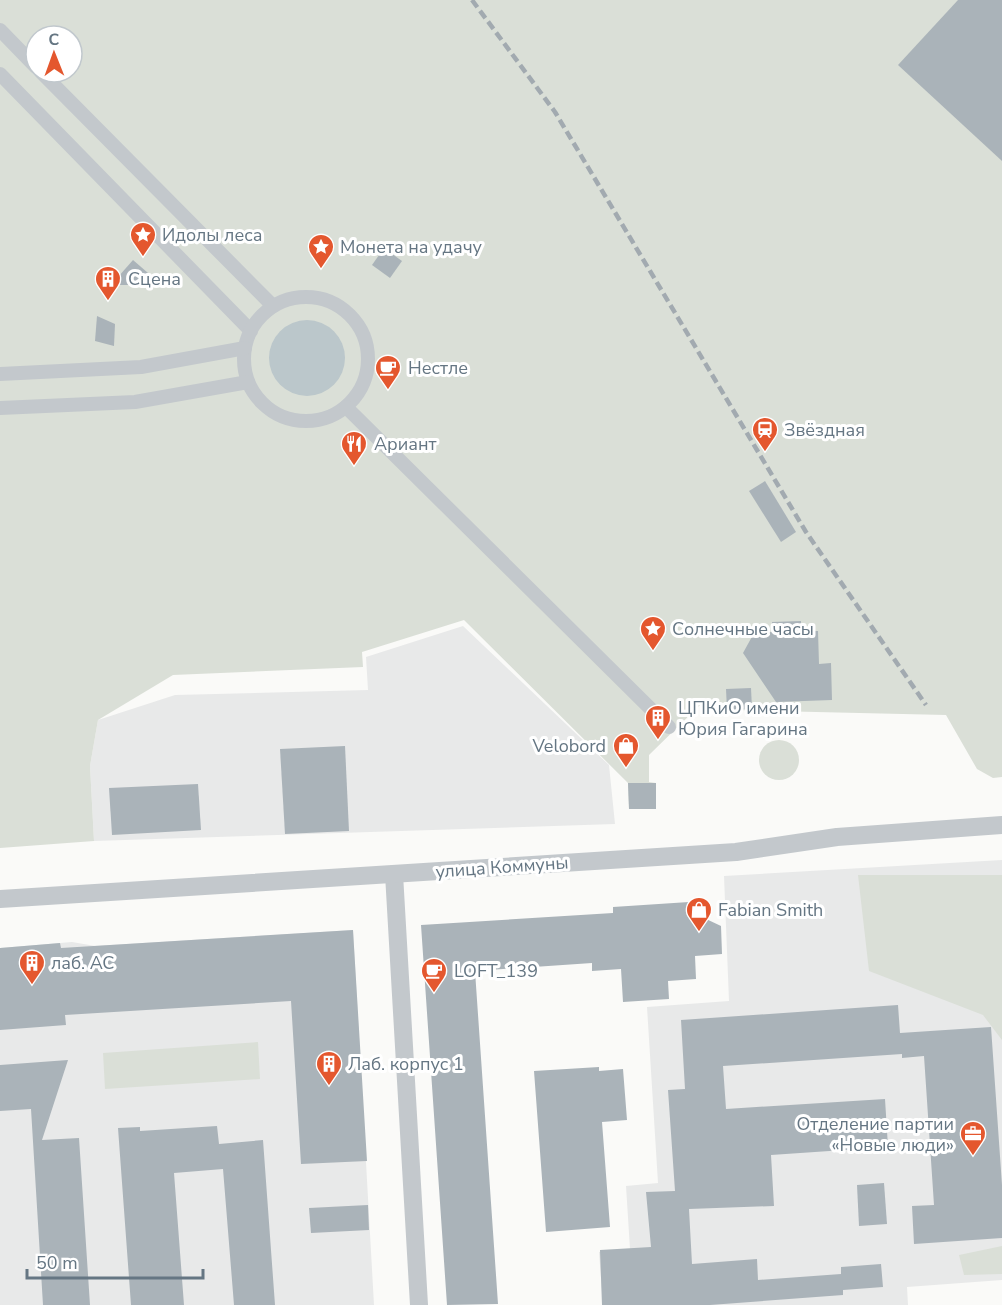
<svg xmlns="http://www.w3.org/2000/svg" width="1002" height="1305" viewBox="0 0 1002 1305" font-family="'Nunito Sans',sans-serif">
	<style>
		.built { fill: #e8e9e9 }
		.green { fill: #dadfd7; fill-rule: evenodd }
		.water { fill: #bbc7cb }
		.building { fill: #aab3b9 }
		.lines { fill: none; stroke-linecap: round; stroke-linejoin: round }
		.pedestrian { stroke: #c3c8cc; stroke-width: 14 }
		.minor { stroke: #c3c8cc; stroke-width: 18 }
		.rail { stroke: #a2aab0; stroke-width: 4.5; stroke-dasharray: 9 4.5; stroke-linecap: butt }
		.labels { text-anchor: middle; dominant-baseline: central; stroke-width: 6; stroke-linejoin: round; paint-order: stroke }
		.poi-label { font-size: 18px; fill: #657683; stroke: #fff; text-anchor: start }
		.street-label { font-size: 18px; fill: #657683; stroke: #fff }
	</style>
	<rect width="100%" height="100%" fill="#fafaf8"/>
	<g class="built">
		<polygon points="463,626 609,765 615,824 94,841 90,766 98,720 175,695 368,690 366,657"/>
		<polygon points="1002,860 1002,1280 907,1287 908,1305 603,1305 599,1252 630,1249 626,1186 658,1183 647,1007 729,1001 724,876"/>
		<polygon points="353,930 374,1305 0,1305 0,948 72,942 95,946"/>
	</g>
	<g class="green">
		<path d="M0,0H1002V777L993,778L977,769L946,715L727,710L726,706H699L649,755V782L656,783V809H629L628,783L464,620L362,652L363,667L173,675L98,720L90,766L94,841L0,848ZM36,36H72V72H36Z"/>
		<circle cx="779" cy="760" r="20"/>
		<polygon points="858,875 1002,875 1002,1040 983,1015 869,971"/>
		<polygon points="258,1042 260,1079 105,1089 103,1053"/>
		<polygon points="1002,1246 1002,1274 964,1275 959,1255"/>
	</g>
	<circle class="water" cx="307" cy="358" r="38"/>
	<g class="building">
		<polygon points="958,0 1002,0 1002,161 898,65"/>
		<polygon points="384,248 402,261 390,278 372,265"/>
		<polygon points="133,260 148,273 134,285 111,285"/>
		<polygon points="97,316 115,324 114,346 95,341"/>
		<polygon points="765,481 796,532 781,542 749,491"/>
		<polygon points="801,621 801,631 818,631 819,664 831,663 832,700 776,702 743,653 754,633 772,632 772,622"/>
		<polygon points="751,688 752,709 727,710 726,689"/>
		<polygon points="345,746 349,831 285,834 280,749"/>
		<polygon points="628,783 656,783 656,809 629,809"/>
		<polygon points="198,784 201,830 112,835 109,788"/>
		<polygon points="689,902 690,918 704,918 721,926 722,954 695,956 696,979 668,981 669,999 623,1002 621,969 592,971 592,963 475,971 498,1304 447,1305 421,925 613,913 613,907"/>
		<polygon points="353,930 367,1161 301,1164 291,1001 65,1015 66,1025 0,1030 0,948 60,943 61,948"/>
		<polygon points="898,1005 900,1033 991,1027 1002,1185 1002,1238 914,1244 912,1206 934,1205 924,1056 902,1058 902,1054 723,1066 726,1109 885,1099 888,1147 771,1155 774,1206 689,1209 692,1264 757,1259 758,1280 841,1274 841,1267 881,1264 883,1287 843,1290 843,1295 710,1305 602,1305 600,1250 651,1247 646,1192 675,1191 668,1090 685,1089 681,1020"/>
		<polygon points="68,1060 42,1140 79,1138 90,1305 43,1305 31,1109 0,1111 0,1065"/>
		<polygon points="599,1067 599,1071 623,1069 627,1120 602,1122 610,1227 546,1232 534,1071"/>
		<polygon points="217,1126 219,1144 263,1140 275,1305 234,1305 223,1169 174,1173 184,1305 131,1305 118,1128 140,1127 140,1131"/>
		<polygon points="884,1183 887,1224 859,1226 857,1185"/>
		<polygon points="368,1205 369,1230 311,1233 309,1208"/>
	</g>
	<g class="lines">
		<g class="pedestrian">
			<polyline points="0,30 36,67"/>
			<polyline points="41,72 273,306"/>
			<polyline points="0,74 251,331"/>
			<circle cx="306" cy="359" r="62"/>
			<polyline points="0,374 141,367 245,348"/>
			<polyline points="346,407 669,727"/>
			<polyline points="0,408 135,402 248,382"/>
		</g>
		<g class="minor">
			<polyline points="394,874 419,1305"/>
			<polyline points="0,899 736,852 837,837 1002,825"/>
		</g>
		<polyline class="rail" points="472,0 555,112 806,532 926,705"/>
	</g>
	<defs>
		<symbol id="sight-pin" viewBox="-11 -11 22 30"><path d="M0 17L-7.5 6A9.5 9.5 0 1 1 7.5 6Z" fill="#e4572e" stroke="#fff"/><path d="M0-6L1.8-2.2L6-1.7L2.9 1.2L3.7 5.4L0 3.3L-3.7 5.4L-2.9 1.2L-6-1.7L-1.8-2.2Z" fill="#fff"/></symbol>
		<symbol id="building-pin" viewBox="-11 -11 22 30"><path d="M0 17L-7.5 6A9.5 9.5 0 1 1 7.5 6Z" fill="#e4572e" stroke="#fff"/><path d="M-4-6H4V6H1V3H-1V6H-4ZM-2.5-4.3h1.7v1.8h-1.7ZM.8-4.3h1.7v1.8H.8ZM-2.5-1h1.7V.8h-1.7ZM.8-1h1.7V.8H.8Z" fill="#fff"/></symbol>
		<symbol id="cafe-pin" viewBox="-11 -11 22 30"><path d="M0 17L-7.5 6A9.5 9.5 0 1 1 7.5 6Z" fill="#e4572e" stroke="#fff"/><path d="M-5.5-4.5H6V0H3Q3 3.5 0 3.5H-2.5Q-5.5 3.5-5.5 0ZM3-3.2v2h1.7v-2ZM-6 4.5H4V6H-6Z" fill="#fff"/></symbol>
		<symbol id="station-pin" viewBox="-11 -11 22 30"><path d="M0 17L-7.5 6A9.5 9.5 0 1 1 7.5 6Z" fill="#e4572e" stroke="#fff"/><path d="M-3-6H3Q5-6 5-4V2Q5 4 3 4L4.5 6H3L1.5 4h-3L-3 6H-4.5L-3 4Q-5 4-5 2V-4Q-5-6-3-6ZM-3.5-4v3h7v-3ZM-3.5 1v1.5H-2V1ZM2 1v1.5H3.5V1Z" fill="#fff"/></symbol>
		<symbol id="restaurant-pin" viewBox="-11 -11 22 30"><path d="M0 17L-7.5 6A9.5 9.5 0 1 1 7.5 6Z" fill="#e4572e" stroke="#fff"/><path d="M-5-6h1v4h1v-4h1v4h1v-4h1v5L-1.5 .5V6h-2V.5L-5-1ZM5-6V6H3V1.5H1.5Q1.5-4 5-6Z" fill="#fff"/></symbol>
		<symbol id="shop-pin" viewBox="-11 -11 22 30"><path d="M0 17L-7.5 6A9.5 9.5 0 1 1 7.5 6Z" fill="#e4572e" stroke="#fff"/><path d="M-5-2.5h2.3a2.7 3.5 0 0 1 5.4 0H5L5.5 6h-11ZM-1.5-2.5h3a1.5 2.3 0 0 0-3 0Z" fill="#fff"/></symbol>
		<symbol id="office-pin" viewBox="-11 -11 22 30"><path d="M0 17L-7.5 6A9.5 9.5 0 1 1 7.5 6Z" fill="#e4572e" stroke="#fff"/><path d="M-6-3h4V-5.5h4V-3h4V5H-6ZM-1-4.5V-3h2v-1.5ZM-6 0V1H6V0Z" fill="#fff"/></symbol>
	</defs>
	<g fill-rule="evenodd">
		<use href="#sight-pin" x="128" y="220" width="30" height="40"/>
		<use href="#sight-pin" x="306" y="232" width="30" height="40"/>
		<use href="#building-pin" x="93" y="264" width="30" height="40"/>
		<use href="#cafe-pin" x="373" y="353" width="30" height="40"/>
		<use href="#station-pin" x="750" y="415" width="30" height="40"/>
		<use href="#restaurant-pin" x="339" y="429" width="30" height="40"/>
		<use href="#sight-pin" x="638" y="614" width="30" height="40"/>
		<use href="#building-pin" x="643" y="703" width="30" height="40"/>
		<use href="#shop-pin" x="611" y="731" width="30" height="40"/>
		<use href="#shop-pin" x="684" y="895" width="30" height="40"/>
		<use href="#building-pin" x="17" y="948" width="30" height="40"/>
		<use href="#cafe-pin" x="419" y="956" width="30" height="40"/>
		<use href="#building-pin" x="314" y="1049" width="30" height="40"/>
		<use href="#office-pin" x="958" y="1119" width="30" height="40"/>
	</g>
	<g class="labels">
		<g class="poi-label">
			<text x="162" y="235">Идолы леса</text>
			<text x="340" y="247">Монета на удачу</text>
			<text x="128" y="279">Сцена</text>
			<text x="408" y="368">Нестле</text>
			<text x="784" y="430">Звёздная</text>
			<text x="374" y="444">Ариант</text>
			<text x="672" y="629">Солнечные часы</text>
			<text x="678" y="708">ЦПКиО имени<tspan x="678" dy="21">Юрия Гагарина</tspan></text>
			<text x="606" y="746" text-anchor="end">Velobord</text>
			<text x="718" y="910">Fabian Smith</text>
			<text x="51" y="963">лаб. АС</text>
			<text x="454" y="971">LOFT_139</text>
			<text x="348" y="1064">Лаб. корпус 1</text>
			<text x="954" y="1124" text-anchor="end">Отделение партии<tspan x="954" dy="21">«Новые люди»</tspan></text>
		</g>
		<g class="street-label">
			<text transform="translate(502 867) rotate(-4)">улица Коммуны</text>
		</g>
	</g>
	<g transform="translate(54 54) rotate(359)"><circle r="28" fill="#ffffff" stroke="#c1c8cd" stroke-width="1.5"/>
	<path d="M0-4.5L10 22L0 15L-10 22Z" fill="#e4572e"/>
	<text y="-9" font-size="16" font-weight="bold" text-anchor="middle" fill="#657683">С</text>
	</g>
	<path d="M27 1269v9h176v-9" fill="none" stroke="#657683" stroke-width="3"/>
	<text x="36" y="1269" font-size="18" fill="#657683" stroke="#ffffff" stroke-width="4.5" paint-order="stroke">50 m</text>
</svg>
